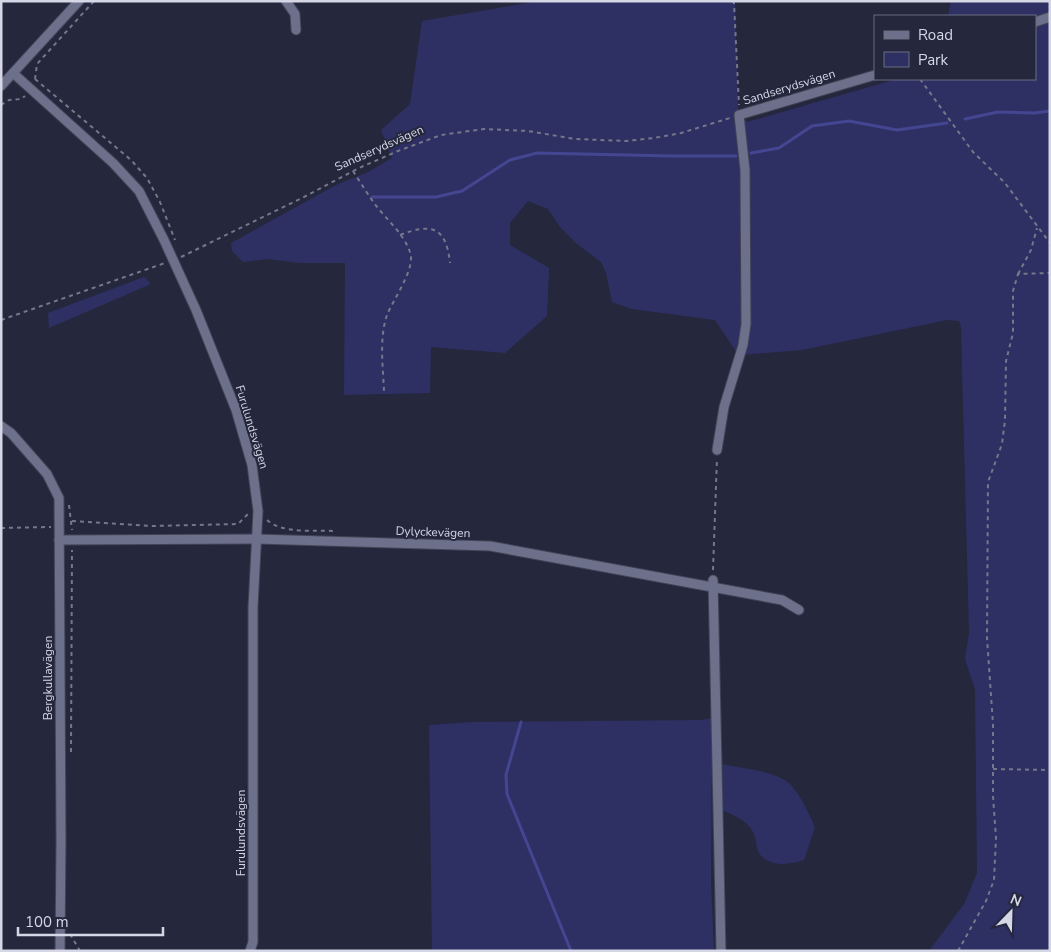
<svg xmlns="http://www.w3.org/2000/svg" width="1051" height="952" viewBox="0 0 1051 952" font-family="'Nunito Sans',sans-serif">
	<style>
		.green { fill: #2e3063 }
		.lines { fill: none; stroke-linecap: round; stroke-linejoin: round }
		.stream { stroke: #444692; stroke-width: 3 }
		.street-casing { stroke: #424456; stroke-width: 11 }
		.path { stroke: #75778a; stroke-width: 2; stroke-dasharray: 4 4; stroke-linecap: butt }
		.street { stroke: #6c708a; stroke-width: 9 }
		.labels { text-anchor: middle; dominant-baseline: central; stroke-width: 4; stroke-linejoin: round; paint-order: stroke }
		.street-label { font-size: 12px; fill: #d5d7e6; stroke: #25273d }
	</style>
	<rect width="100%" height="100%" fill="#25273d"/>
	<g class="green">
		<polygon points="539,1 735,1 738,108 747,122 897,79 1035,79 1035,16 948,16 951,1 1050,1 1050,951 929,951 964,904 977,873 975,690 965,659 969,633 961,328 959,321 947,320 802,350 741,355 735,350 715,320 632,309 612,302 606,273 601,262 577,244 560,227 548,209 528,201 510,223 510,245 549,268 547,316 505,353 431,347 430,393 344,395 345,263 300,263 267,259 243,262 232,251 231,243 336,185 368,172 392,158 381,130 410,104 422,21"/>
		<polygon points="144,277 151,284 49,328 48,313"/>
		<polygon points="712,718 711,882 714,951 432,951 429,725 472,722 702,720"/>
		<path d="M721,764C739,768 776,771 789,783C801,795 808,812 815,827L804,860C790,865 766,868 758,851C756,845 756,838 753,832C747,820 733,815 722,810Z"/>
	</g>
	<g class="lines">
		<g class="stream">
			<polyline points="965,119 998,112 1034,113 1050,111"/>
			<polyline points="751,153 779,148 812,126 849,121 897,130 947,123"/>
			<polyline points="372,197 436,197 462,191 510,160 537,153 672,156 736,156"/>
			<polyline points="521,722 506,775 507,794 571,951"/>
		</g>
		<defs>
			<g id="street">
				<polyline points="286,1 295,14 296,30"/>
				<polyline points="1035,22 1050,17"/>
				<polyline points="13,73 113,163 139,191 164,240 196,310 236,410 252,465 258,511 253,607 253,942 250,951"/>
				<polyline points="1,86 79,1"/>
				<polyline points="1,426 11,433 47,474 59,498 61,840 60,951"/>
				<polyline points="717,450 724,407 743,345 746,324 745,170 739,115 875,75"/>
				<polyline points="59,540 257,539 490,546 782,600 799,610"/>
				<polyline points="713,580 721,951"/>
			</g>
		</defs>
		<use href="#street" class="street-casing"/>
		<g class="path">
			<polyline points="732,1 734,3 739,105"/>
			<polyline points="35,79 131,160 147,178 160,202 175,240"/>
			<polyline points="35,79 37,64 94,1"/>
			<polyline points="920,79 973,152 1005,183 1050,243"/>
			<polyline points="1,105 9,100 21,99 25,96"/>
			<path d="M353,171C360,182 367,193 374,203C386,219 404,234 410,252C416,268 394,298 387,315C379,338 383,367 384,391"/>
			<path d="M400,235C431,223 446,226 450,263"/>
			<polyline points="181,257 302,198 359,168 398,151 441,135 484,129 528,131 575,139 626,141 654,138 681,133 730,118"/>
			<polyline points="1018,274 1031,250 1037,228"/>
			<polyline points="1,320 165,263"/>
			<polyline points="69,505 72,530"/>
			<path d="M267,520C282,534 316,530 335,531"/>
			<polyline points="72,521 152,526 238,524 248,514"/>
			<polyline points="1,528 51,527"/>
			<polyline points="713,570 717,458"/>
			<polyline points="71,752 72,550"/>
			<polyline points="993,769 1050,770"/>
			<polyline points="70,934 80,951"/>
			<polyline points="958,951 986,901 994,880 996,838 993,796 993,724 987,638 988,482 1002,444 1005,420 1006,361 1013,333 1013,291 1018,274 1050,273"/>
		</g>
		<use href="#street" class="street"/>
	</g>
	<g class="labels">
		<g class="street-label">
			<text transform="translate(789 87) rotate(-17)">Sandserydsvägen</text>
			<text transform="translate(379 148) rotate(-24)">Sandserydsvägen</text>
			<text transform="translate(252 427) rotate(73)">Furulundsvägen</text>
			<text transform="translate(433 532) rotate(2)">Dylyckevägen</text>
			<text transform="translate(48 678) rotate(-90)">Bergkullavägen</text>
			<text transform="translate(241 833) rotate(-90)">Furulundsvägen</text>
		</g>
	</g>
	<rect width="1051" height="952" fill="none" stroke="#d5d7e6" stroke-width="5"/>
	<rect x="874" y="15" width="162" height="65" fill="#25273d" stroke="#6b6d81"/>
	<rect x="884" y="31" width="25" height="8" fill="#6c708a" stroke="#6b6d81"/>
	<text x="918" y="40" font-size="15" fill="#d5d7e6">Road</text>
	<rect x="884" y="52" width="25" height="15" fill="#2e3063" stroke="#6b6d81"/>
	<text x="918" y="65" font-size="15" fill="#d5d7e6">Park</text>
	<g transform="translate(1011 912) rotate(23)" stroke="#25273d" stroke-width="4" paint-order="stroke">
	<path d="M0-4L9 19L0 12L-9 19Z" fill="#d5d7e6"/>
	<text y="-8" font-size="14" font-weight="bold" text-anchor="middle" fill="#d5d7e6">N</text>
	</g>
	<path d="M18 927v8h145v-8" fill="none" stroke="#d5d7e6" stroke-width="2.5"/>
	<text x="25" y="927" font-size="15" fill="#d5d7e6" stroke="#25273d" stroke-width="4" paint-order="stroke">100 m</text>
</svg>
